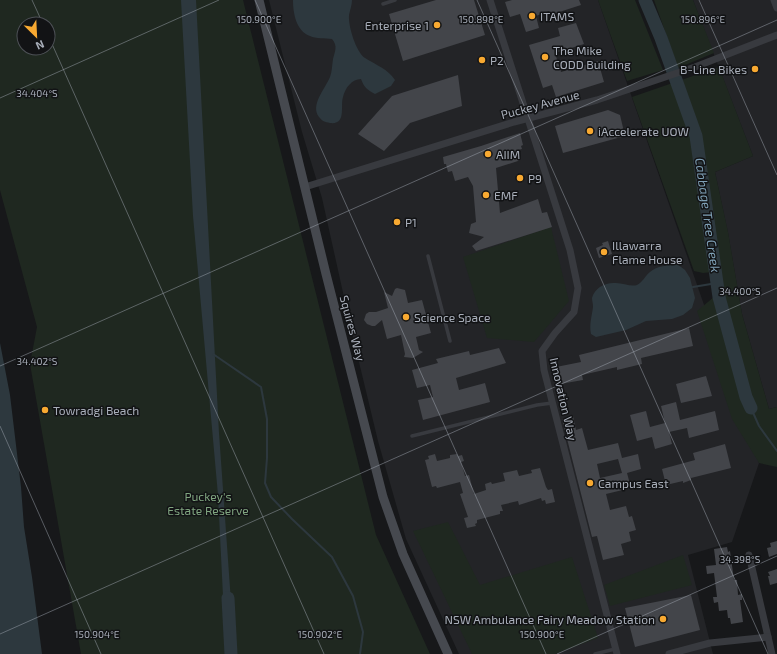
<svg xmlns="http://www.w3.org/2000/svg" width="777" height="654" viewBox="0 0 777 654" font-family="'Exo 2',sans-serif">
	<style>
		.built { fill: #232427 }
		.green { fill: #1f2820; fill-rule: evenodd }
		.water { fill: #2d383e }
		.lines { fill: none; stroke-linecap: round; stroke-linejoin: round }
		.stream { stroke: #2d383e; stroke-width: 2 }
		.river { stroke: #2d383e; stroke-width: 13 }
		.building { fill: #43454a; fill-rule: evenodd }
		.service { stroke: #383a3f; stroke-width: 3.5 }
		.minor { stroke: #383a3f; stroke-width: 7 }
		.secondary { stroke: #46494f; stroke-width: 9 }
		.ticks { fill: none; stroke: #a9afba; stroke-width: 1; stroke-opacity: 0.45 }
		.poi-dot { fill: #f8a931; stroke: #121315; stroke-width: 1.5 }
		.labels { text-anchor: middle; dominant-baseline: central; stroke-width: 3; stroke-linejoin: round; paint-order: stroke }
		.poi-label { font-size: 12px; fill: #a9afba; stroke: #121315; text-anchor: start }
		.street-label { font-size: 12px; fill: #a9afba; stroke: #121315 }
		.park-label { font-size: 12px; fill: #80a580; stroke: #121315 }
		.water-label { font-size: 13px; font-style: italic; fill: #7fa0b6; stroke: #121315 }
		.ticks-label { font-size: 10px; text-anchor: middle; fill: #a9afba; stroke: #121315; stroke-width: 3; stroke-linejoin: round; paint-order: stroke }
	</style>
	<rect width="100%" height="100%" fill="#17181a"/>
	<g class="built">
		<polygon points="269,0 598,0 759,463 732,542 688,555 713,654 459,654 406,539 378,441 352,333 322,198 302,132"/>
		<polygon points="693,0 777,0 777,407 769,409 742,314 728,233 715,172 753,156"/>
	</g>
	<g class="green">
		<path d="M0,0H243L376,535L430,654H81L30,364L37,327L0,190ZM24,24H48V48H24Z"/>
		<polygon points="598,0 635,0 663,70 627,81"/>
		<polygon points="654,0 693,0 714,53 678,68"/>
		<polygon points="719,67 753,156 715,172 728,232 742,314 769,409 777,407 777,467 759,463 732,419 697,311 714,297 712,272 703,273 694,271 632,97"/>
		<polygon points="551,227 569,301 534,342 487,338 463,257"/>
		<polygon points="448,522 480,585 572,557 598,638 555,654 472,654 413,531"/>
		<polygon points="683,555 692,585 610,606 604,585"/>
	</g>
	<g class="water">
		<polygon points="181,0 196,0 219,433 232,616 224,616 218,495 193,216"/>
		<path d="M293,0H352C352,5 350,10 349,15C348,26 356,52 365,58C376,65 388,69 395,80L391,86L375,94C367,90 364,87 361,79C352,79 345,88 343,97C340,106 347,125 330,123C325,122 322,121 319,117C310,105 325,89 330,77C332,72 332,65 333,59C335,51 338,46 332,39C325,38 316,39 310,36C296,31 293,13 293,0Z"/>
		<path d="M677,264L685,270L690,278L695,298L692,308L683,315L672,319L646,321L626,330L596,337L591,334C589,324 592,316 593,307C593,303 592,301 592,298C595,287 606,282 616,283C623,283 631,287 637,285C643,282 645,276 650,272C657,266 668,265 677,264Z"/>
		<polygon points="0,343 10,395 21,487 24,527 32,577 42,654 0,654"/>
	</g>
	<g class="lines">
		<g class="stream">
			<polyline points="693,287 717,283"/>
			<polyline points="213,354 261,387 267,419 267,458 265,483 271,497 292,519 332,557 353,596 363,632 360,654"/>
			<polyline points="751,408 759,426 777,451"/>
		</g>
		<g class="river">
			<polyline points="645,0 661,38 696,136 719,297 746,397 751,408"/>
			<polyline points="228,598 231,654"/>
		</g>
	</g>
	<g class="building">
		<polygon points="436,0 474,0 485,35 403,61 389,14"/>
		<polygon points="512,0 579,0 581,5 550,15 549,11 536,16 539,28 526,32 520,14 510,17 505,2"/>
		<polygon points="576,23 584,44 555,53 561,72 598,61 604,82 556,97 552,85 543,88 529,45 560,36 558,28"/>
		<polygon points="458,75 462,106 410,123 384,151 358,134 392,96"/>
		<polygon points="608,110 620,115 625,136 563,153 555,126"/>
		<polygon points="520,133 523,145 521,146 522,149 518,150 521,160 496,168 500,213 538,199 542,213 547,212 552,227 476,251 472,246 484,237 469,233 471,224 476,222 473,186 468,177 455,181 452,171 448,172 446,164 444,164 443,157 481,146"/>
		<polygon points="608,241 612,254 599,258 596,248 603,245 602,243"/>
		<polygon points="397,288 405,290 408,303 422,300 431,333 416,337 419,350 423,352 413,358 404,357 405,354 401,335 387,339 382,320 375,326 372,326 367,324 364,320 366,314 369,312 376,312 388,308 384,292 392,296 395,289"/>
		<polygon points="689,328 693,346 641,358 642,364 617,370 617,367 582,375 583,380 560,384 556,367 581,362 579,355"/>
		<polygon points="499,348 506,363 456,378 459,390 485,383 490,402 423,420 418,400 433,397 430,385 417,388 412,370 438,363 436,359 469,351 470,355"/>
		<polygon points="706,376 712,396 681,403 676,384"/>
		<polygon points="676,402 680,420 715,411 719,430 689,438 687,428 669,432 672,444 655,449 652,437 637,441 630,415 646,411 650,427 665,423 661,406"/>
		<path d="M573,416L576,430L582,428L588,450L618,443L622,458L638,454L641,469L627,473L631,488L606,494L610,510L626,506L629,517L632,516L636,530L629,532L631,541L621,544L624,555L603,560L597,536L592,537L562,419ZM618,459L622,473L600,478L597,464Z"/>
		<polygon points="725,444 731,468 691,478 691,480 683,483 683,481 666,485 662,469 695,460 693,453"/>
		<polygon points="435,454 437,461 450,458 450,455 457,454 458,456 462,455 464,461 461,462 465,476 469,475 474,494 486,490 485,484 491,482 492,484 505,481 503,473 517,470 519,476 532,473 531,470 540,468 546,487 548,490 552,489 555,502 546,504 545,500 542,501 541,498 519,505 518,501 501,505 503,511 500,511 500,514 477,520 477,523 475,524 476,526 467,528 464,518 468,517 460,494 463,493 460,482 437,488 436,486 432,487 425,460 429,459 428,456"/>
		<polygon points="777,541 777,554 769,557 767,548 771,547 770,543"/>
		<polygon points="727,547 728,552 730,551 734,580 737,580 738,595 742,594 742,600 740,600 743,622 731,624 730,618 728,618 727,610 719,611 718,602 714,603 713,597 717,597 714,573 707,574 706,566 716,565 714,549"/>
		<polygon points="777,569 777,583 770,585 768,576 770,576 768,572"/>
		<polygon points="691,595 700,630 635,647 625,608"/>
	</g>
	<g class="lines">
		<g class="service">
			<polyline points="383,4 395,0"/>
			<polyline points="428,256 450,341"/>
			<polyline points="412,436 537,405 552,403"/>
			<polyline points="595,654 615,649"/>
		</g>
		<g class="minor">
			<polyline points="490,0 570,250 578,288 574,312 555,333 542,351 544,370 617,654"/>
			<polyline points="774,0 777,8"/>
			<polyline points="305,187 514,122 597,100 695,67 777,35"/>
			<polyline points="749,555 772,654"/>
			<polyline points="669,654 710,643 768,637"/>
		</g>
		<polyline class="secondary" points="259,0 326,274 383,497 403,554 448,654"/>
	</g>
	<path class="ticks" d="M32,0L43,24M255,0L546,654M477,0L768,654M699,0L777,175M48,35L324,654M0,98L219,0M0,366L777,20M0,426L101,654M0,634L777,288M557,654L777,556"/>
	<g class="poi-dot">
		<circle cx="532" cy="16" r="4"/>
		<circle cx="437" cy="25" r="4"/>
		<circle cx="545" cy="57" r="4"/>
		<circle cx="482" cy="60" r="4"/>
		<circle cx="755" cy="69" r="4"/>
		<circle cx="590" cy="131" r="4"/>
		<circle cx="488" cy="154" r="4"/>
		<circle cx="520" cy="178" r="4"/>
		<circle cx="486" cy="195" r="4"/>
		<circle cx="397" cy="222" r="4"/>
		<circle cx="604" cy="252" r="4"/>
		<circle cx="406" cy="317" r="4"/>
		<circle cx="45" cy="410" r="4"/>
		<circle cx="590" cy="483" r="4"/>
		<circle cx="663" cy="619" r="4"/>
	</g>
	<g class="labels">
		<g class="poi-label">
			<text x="540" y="16">ITAMS</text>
			<text x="429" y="25" text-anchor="end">Enterprise 1</text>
			<text x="553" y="50">The Mike<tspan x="553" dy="14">CODD Building</tspan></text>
			<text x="490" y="60">P2</text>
			<text x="747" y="69" text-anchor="end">B-Line Bikes</text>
			<text x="598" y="131">iAccelerate UOW</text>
			<text x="496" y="154">AIIM</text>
			<text x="528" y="178">P9</text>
			<text x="494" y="195">EMF</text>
			<text x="405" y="222">P1</text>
			<text x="612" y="245">Illawarra<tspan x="612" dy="14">Flame House</tspan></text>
			<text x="414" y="317">Science Space</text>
			<text x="53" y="410">Towradgi Beach</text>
			<text x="598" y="483">Campus East</text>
			<text x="655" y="619" text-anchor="end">NSW Ambulance Fairy Meadow Station</text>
		</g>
		<g class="street-label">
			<text transform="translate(540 104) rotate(-15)">Puckey Avenue</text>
			<text transform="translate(353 328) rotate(75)">Squires Way</text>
			<text transform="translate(564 399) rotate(77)">Innovation Way</text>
		</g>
		<g class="park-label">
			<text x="208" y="496">Puckey's<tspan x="208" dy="14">Estate Reserve</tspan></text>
		</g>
		<g class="water-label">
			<text transform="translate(708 215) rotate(82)">Cabbage Tree Creek</text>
		</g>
	</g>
	<g class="ticks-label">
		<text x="259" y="23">150.900°E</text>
		<text x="481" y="23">150.898°E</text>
		<text x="703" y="23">150.896°E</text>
		<text x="37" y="97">34.404°S</text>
		<text x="740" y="295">34.400°S</text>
		<text x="37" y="365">34.402°S</text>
		<text x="740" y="563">34.398°S</text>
		<text x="97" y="638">150.904°E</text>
		<text x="320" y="638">150.902°E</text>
		<text x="542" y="638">150.900°E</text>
	</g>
	<g transform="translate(36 36) rotate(156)"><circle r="19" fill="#121315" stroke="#4e5157"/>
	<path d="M0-3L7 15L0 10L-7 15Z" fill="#f8a931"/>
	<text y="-6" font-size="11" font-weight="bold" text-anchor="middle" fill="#a9afba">N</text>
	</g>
</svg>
